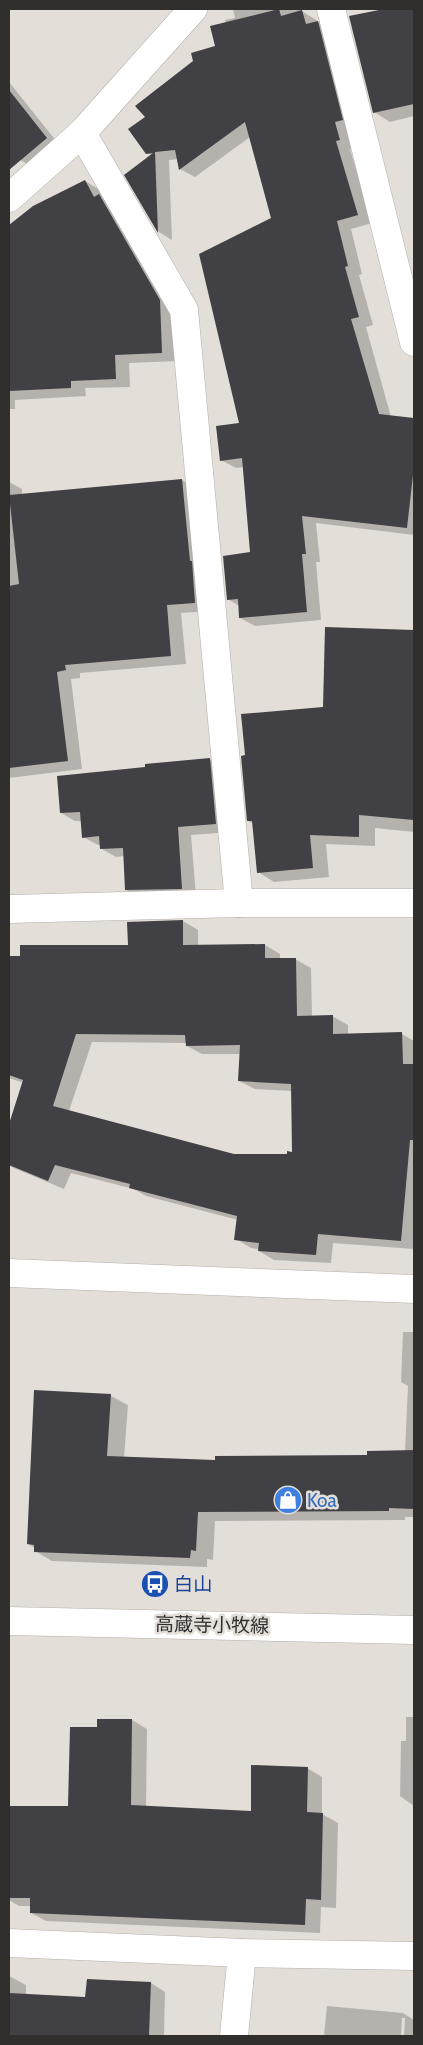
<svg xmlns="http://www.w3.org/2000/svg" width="423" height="2045" viewBox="0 0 423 2045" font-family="Cabin,'Noto Sans JP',sans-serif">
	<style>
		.shadow { fill: #0003; fill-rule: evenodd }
		.building { fill: #414045; fill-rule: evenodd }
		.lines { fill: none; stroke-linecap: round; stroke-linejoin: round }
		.street-casing { stroke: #b3aea9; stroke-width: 29 }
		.secondary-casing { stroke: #b3aea9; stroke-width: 29 }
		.street { stroke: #fff; stroke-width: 28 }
		.secondary { stroke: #fff; stroke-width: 28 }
		.labels { text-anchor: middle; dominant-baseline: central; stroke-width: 5; stroke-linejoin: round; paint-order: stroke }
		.shop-label { font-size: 19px; fill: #366cbe; stroke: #e3ded8; text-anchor: start }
		.transit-label { font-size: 19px; fill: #164399; stroke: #e3ded8; text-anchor: start }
		.street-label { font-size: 19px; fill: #312f2d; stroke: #e3ded8 }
	</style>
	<rect width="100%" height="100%" fill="#e3ded8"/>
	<g class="shadow">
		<polygon points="233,9 302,9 302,11 333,31 354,148 350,149 372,223 351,229 362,274 359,275 373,325 366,327 391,417 414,419 414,535 316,523 320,562 316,562 321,620 255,626 240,618 239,606 228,599 252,553 245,467 236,468 221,460 240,424 272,218 250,137 195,177 180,169 178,159 169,160 172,240 159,232 126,175 152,155 147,153 146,117 137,106 152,93 207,52 244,99 225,20 235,18"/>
		<polygon points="391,9 414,9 414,116 390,122 374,112 350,17"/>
		<polygon points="9,82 61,147 35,168 20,160 9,146"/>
		<polygon points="85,181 100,190 175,310 177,361 129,363 130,387 85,388 86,396 15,400 15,409 9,409 9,238 12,235 9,227 33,207"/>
		<polygon points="182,480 197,489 210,611 181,613 186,664 80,673 80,678 71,679 82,769 9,778 9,482 22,489 22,495"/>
		<polygon points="327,629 414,632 414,832 375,828 375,846 326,844 329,877 274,882 258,872 254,824 248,821 324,708"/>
		<polygon points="210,760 224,768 230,832 191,835 196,896 140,898 126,890 124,856 116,857 102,849 101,845 98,845 83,837 82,821 75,821 61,813"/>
		<path d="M183,921L198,930V946L265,945L280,954V959H295L311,968L312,1016H332L348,1025V1035L402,1034L414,1041V1249L333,1243L331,1263L274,1260L259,1251V1249L251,1248L236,1239L238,1220L146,1196L134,1189L71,1173L64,1189L9,1166V1128L24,1083L9,1078V957L129,946ZM92,1042L187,1043V1046L202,1054H241L239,1081L255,1089L292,1091L293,1153L288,1156H233L69,1111Z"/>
		<polygon points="403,1332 414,1332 414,1517 405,1517 405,1520 215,1521 213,1560 207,1559 207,1567 52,1561 35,1551 35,1548 28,1544 35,1392 111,1396 128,1405 124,1458 216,1462 368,1456 405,1451 408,1386 401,1382"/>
		<polygon points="406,1717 414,1717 414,1806 400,1796 401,1741 406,1741"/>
		<polygon points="98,1720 132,1720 147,1729 146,1807 252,1812 307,1768 322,1777 322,1814 338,1823 336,1908 321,1907 320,1933 46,1921 31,1913 31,1906 19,1906 9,1900 9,1808 70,1807 98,1729"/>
		<polygon points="9,1976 26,1985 26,1995 87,1998 151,1983 165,1992 164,2036 9,2036"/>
		<polygon points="327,2006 403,2013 414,2020 414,2036 404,2036 405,2018 402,2018 401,2036 324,2036"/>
	</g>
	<g class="building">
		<polygon points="279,9 281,16 302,10 306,24 318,21 343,120 335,122 340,140 336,141 358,215 337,221 348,266 345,267 359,317 351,319 379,414 414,418 414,466 407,528 302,516 306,554 302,554 307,612 239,618 238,599 227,600 223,556 250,552 242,458 220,461 216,426 239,423 199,254 271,218 245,122 179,170 175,150 155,152 158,233 124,175 153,153 146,154 128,129 145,117 135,106 193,61 191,53 215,46 210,26"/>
		<polygon points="384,9 414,9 414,104 373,113 349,16"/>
		<polygon points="9,90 47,138 9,170"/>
		<polygon points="85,180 94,197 99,194 160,300 162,353 115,355 116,379 71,381 71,388 9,391 9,225 33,206"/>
		<polygon points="182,479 190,561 192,561 195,603 167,605 171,656 65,665 66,670 57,672 68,761 9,768 9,586 19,584 9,495"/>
		<polygon points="325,627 414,630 414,820 359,815 359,837 310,835 313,868 257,873 252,821 247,821 241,756 245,755 241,714 323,707"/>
		<polygon points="210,758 216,824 178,827 182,889 125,890 123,848 100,849 99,836 82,838 80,812 60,813 57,776 145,767 145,764"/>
		<path d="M183,920V945L265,944V958H296L297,1016L333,1015V1034L402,1032L403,1064H414V1140H410L401,1241L318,1234L316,1255L258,1251L259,1243L234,1240L237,1216L129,1188L130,1184L55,1165L48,1181L9,1165V1124L23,1080L9,1075V956H20V945H128L127,922ZM76,1034L185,1035L186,1046L240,1045L238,1081L291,1084L292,1152L287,1151V1154H234L53,1106Z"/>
		<polygon points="34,1390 111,1394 107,1456 215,1460 215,1456 367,1455 367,1451 414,1450 414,1509 389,1508 389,1511 198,1512 196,1551 191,1550 190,1558 34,1552 34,1545 27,1544"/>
		<polygon points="97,1719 132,1719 131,1805 251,1811 251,1765 308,1767 307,1812 323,1813 321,1900 306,1899 305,1925 30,1913 30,1898 9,1898 9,1806 68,1806 70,1727 97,1727"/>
		<polygon points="87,1979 151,1982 149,2036 9,2036 9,1993 85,1997"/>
	</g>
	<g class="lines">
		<defs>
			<g id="street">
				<polyline points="331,9 414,342"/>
				<polyline points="82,133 184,310 239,903"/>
				<polyline points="9,198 82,133 193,9"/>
				<polyline points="9,909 239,903 414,903"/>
				<polyline points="9,1273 414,1289"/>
				<polyline points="9,1943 242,1953 414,1956"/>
				<polyline points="234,2036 242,1953"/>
			</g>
			<polyline id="secondary" points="9,1621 414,1630"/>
		</defs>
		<use href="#street" class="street-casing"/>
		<use href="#secondary" class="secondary-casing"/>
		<use href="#street" class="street"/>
		<use href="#secondary" class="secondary"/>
	</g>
	<defs>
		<symbol id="shop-disc" viewBox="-11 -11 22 22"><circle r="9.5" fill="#3f7fe0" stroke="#e3ded8"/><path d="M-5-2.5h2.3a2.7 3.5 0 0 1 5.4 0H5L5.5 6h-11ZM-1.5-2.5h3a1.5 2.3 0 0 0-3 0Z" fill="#fff"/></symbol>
		<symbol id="bus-disc" viewBox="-11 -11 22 22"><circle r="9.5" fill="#1a4fb4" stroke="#e3ded8"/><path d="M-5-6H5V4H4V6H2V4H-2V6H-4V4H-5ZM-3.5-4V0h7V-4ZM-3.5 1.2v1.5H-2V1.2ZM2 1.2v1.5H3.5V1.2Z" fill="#fff"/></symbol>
	</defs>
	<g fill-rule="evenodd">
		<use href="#shop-disc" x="272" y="1484" width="32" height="32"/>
		<use href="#bus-disc" x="139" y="1568" width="32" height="32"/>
	</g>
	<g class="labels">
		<g class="shop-label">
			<text x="307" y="1500">Koa</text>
		</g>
		<g class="transit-label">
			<text x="174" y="1584">白山</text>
		</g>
		<g class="street-label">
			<text transform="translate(212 1625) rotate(1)">高蔵寺小牧線</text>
		</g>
	</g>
	<rect width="423" height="2045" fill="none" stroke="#312f2d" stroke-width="20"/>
</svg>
